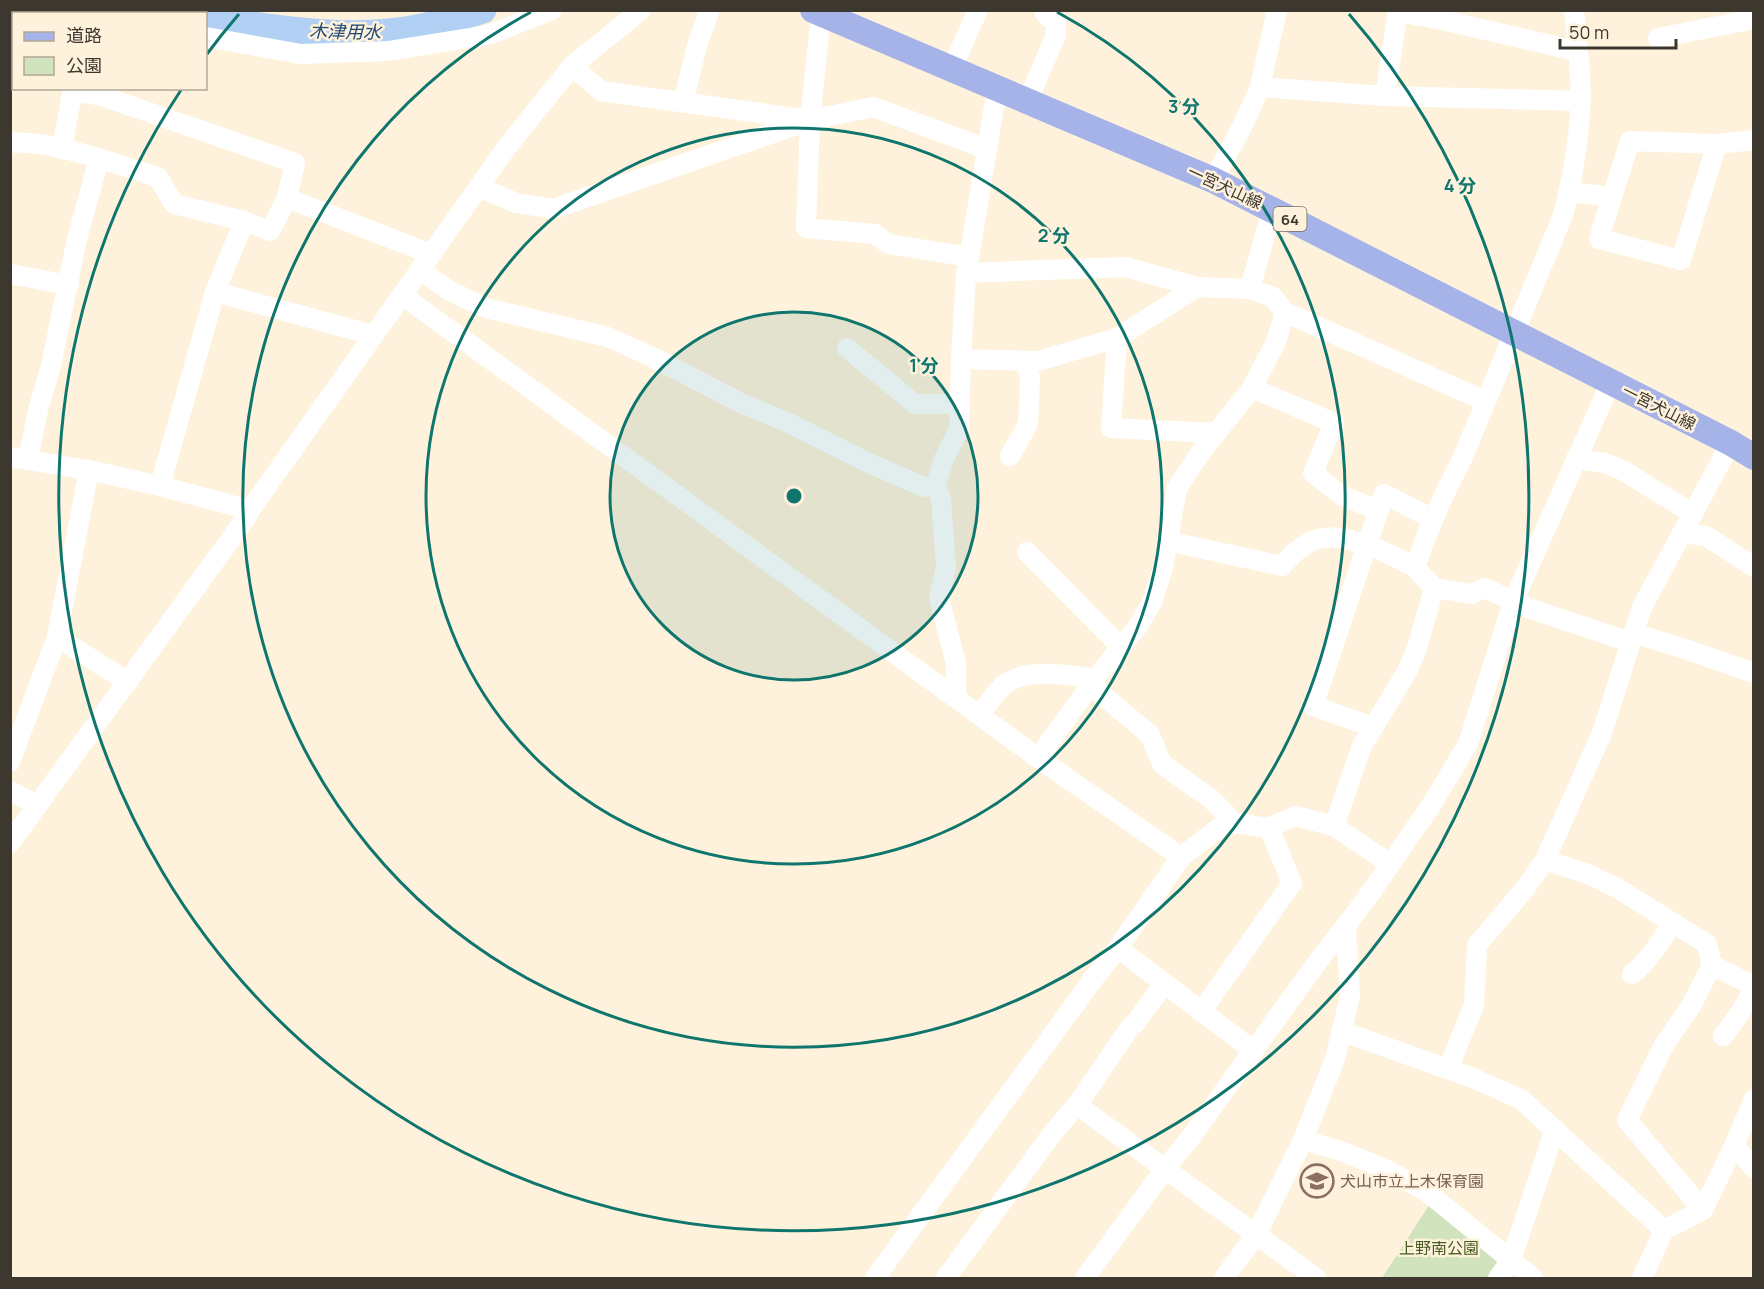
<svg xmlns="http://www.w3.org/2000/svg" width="1764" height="1289" viewBox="0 0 1764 1289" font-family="Manrope,'Noto Sans JP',sans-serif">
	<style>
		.green { fill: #d1e3bc }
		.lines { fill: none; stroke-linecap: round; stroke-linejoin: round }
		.river { stroke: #b2d0f4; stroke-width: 27 }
		.minor { stroke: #fff; stroke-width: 20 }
		.major { stroke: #a6b3e9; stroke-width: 26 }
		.ring { fill: none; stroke: #0f766e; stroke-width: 3 }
		.labels { text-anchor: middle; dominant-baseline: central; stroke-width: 5; stroke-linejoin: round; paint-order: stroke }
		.shield { fill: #fff2dc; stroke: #777063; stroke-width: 1.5 }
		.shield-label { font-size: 15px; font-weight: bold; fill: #3d382f }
		.street-label { font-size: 16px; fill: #3d382f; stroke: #fff2dc }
		.education-label { font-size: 16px; fill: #785e54; stroke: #fff2dc; text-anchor: start }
		.park-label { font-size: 16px; fill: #465d22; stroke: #fff2dc }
		.water-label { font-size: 18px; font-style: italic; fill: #204976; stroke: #fff2dc }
		.centre { fill: #0f766e; stroke: #fff2dc; stroke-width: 3 }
		.ring-label { font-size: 18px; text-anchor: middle; font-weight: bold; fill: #0f766e; stroke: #fff2dc; stroke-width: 5; stroke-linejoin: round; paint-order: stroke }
	</style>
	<rect width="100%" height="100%" fill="#fff2dc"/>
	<polygon class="green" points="1433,1199 1499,1264 1488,1278 1382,1278"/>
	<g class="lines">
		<g class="river">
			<polyline points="158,10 178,14"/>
			<path d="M206,18C265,27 328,38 389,32C420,29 453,20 483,10"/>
		</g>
		<g class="minor">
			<polyline points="1398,12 1442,20 1577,51"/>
			<polyline points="10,14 14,15"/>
			<polyline points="821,15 810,120 806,228 875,234 889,244 969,257"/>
			<polyline points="206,37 301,54 388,51 488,35 552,10"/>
			<polyline points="1658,38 1754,19"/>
			<polyline points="572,66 601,91 810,120 873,107 987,149"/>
			<polyline points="951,70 978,10"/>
			<polyline points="1260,87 1385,96 1580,101"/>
			<polyline points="1385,96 1398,10"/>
			<polyline points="1027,102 1056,35 1056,23 1045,13 1046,10"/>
			<polyline points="683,103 698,42 710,10"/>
			<path d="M10,143C50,139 118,165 158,177L174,204L244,221L270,231L287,198L295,163L102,96L72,91"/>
			<polyline points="62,149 73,88"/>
			<polyline points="1213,180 1242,127 1260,87 1277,10"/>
			<polyline points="479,187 516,203 553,209 805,122"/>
			<polyline points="1569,192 1612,197 1630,141 1717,144 1754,140"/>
			<polyline points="1612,197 1599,239 1681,260 1717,144"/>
			<polyline points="287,198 431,254"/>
			<polyline points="420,270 450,291 486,308 608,337 650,356 743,404 789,423 869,463 924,487 936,485"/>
			<polyline points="967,270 997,89"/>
			<polyline points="10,274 69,285"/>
			<polyline points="1197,287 1125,267 966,273 961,359 1038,361 1117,338 1197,287 1250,289"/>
			<polyline points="215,292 373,335"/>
			<polyline points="402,295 1038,758 1181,857"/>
			<polyline points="1285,312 1485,401"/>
			<polyline points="1117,338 1111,428 1215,433"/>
			<polyline points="847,348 915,404 960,404"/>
			<polyline points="1252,388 1334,423 1313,473 1341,495 1379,511"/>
			<polyline points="1010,456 1028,424 1030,377 1025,361"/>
			<polyline points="10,457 89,470 160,486 250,510"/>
			<polyline points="1576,459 1605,463 1624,471 1693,514"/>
			<polyline points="28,460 38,410 51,366 77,239 99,159"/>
			<polyline points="160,486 215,292 244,221"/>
			<polyline points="1683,533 1706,536 1754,567"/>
			<path d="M1167,541L1282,566C1290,557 1298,548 1310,542C1341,527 1387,553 1415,567"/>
			<polyline points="1027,552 1121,647"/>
			<polyline points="1434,588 1471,594 1485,588 1531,609 1630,642"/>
			<polyline points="1633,633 1688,650 1754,673"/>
			<polyline points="57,637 128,682"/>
			<polyline points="1091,685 1150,735 1162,764 1211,799 1236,824"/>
			<polyline points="956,698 956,664 939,598 946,567 941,499 936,485 944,459 959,429 961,359"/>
			<path d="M979,715C987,706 994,694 1003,686C1024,667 1070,675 1095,679"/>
			<polyline points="1373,727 1313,706 1384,494 1433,519"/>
			<polyline points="1038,758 1095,679 1138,626 1152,602 1163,568 1177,488 1201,452 1252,388 1276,342 1285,312 1273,297 1250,289 1272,210"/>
			<polyline points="10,762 57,637 89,470"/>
			<polyline points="10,791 38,805"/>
			<path d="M1334,826L1362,746L1408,670L1417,648L1434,588L1415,567C1428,529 1444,493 1463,457L1563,215C1574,173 1583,119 1580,76C1579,54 1576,32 1574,10"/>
			<polyline points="10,843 246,518 250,510 507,147 572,66 641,10"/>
			<polyline points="1545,860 1588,874 1617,888 1707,944 1712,965 1754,986"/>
			<polyline points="1118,948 1254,1051"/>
			<path d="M1632,974C1649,961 1661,941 1672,923"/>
			<polyline points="1201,1012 1292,883 1269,828"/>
			<polyline points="1341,1031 1473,1078 1522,1100 1664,1230"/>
			<polyline points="1723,1036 1738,1016 1754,989"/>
			<polyline points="1448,1069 1474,1005 1477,945 1524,890 1545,860 1602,733 1642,607 1731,443"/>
			<polyline points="1077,1105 1316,1278"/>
			<polyline points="1303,1140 1341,1151 1387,1170 1427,1192 1533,1278"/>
			<polyline points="1734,1146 1754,1168"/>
			<polyline points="1703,1210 1627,1120 1664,1045 1691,1006 1712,965"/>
			<polyline points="875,1278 1094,978 1118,948 1181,857 1227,822 1269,828 1295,816 1334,826 1390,864"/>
			<polyline points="946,1278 1055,1130 1077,1105 1129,1029 1136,1022 1164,984"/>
			<polyline points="1085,1278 1165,1169 1191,1137 1316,964 1364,902 1430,807 1468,744 1513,602 1611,382"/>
			<polyline points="1224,1278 1256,1235 1303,1140 1335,1059 1350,996 1346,926"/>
			<polyline points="1498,1278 1511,1260 1555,1129"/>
			<polyline points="1642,1278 1664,1230 1703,1210 1734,1146 1754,1099"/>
		</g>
		<polyline class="major" points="813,10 1213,180 1731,443 1754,457"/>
	</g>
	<circle cx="794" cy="496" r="184" fill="#0f766e" fill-opacity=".12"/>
	<g class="ring">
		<circle cx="794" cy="496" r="184"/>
		<circle cx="794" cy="496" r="368"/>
		<path d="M1057 12A551 551 0 1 1 531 12"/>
		<path d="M207 54A735 735 0 0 1 239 14M1349 14A735 735 0 1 1 181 90"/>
	</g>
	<defs>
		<symbol id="school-ring" viewBox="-11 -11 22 22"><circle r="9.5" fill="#fff2dc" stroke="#8d6e63" stroke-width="1.5"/><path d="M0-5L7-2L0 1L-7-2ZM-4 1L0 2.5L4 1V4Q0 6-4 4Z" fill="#8d6e63"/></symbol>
	</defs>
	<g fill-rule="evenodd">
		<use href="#school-ring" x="1298" y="1162" width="38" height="38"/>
	</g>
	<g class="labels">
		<rect class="shield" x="1273.5" y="207" width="33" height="24" rx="4.5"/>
		<g class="shield-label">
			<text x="1290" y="219">64</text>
		</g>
		<g class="street-label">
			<text transform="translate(1225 187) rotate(25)">一宮犬山線</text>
			<text transform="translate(1659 407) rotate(27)">一宮犬山線</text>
		</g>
		<g class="education-label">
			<text x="1340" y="1181">犬山市立上木保育園</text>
		</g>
		<g class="park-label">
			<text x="1439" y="1248">上野南公園</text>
		</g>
		<g class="water-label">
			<text transform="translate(345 31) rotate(1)">木津用水</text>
		</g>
	</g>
	<circle cx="794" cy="496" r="9" class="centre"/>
	<g class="ring-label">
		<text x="1184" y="113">3 分</text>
		<text x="1460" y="192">4 分</text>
		<text x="1054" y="242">2 分</text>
		<text x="924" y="372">1 分</text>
	</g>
	<rect width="1764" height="1289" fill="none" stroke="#3d382f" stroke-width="24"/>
	<rect x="12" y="12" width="195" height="78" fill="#fff2dc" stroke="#b1a897" stroke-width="1.5"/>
	<rect x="24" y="32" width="30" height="9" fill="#a6b3e9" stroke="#b1a897" stroke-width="1.5"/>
	<text x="66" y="42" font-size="18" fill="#3d382f">道路</text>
	<rect x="24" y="57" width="30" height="18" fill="#d1e3bc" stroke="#b1a897" stroke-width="1.5"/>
	<text x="66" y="72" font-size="18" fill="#3d382f">公園</text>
	<path d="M1560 39v9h116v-9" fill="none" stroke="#3d382f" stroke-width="3"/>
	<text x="1569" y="39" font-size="18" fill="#3d382f" stroke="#fff2dc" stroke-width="4.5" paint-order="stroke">50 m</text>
</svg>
